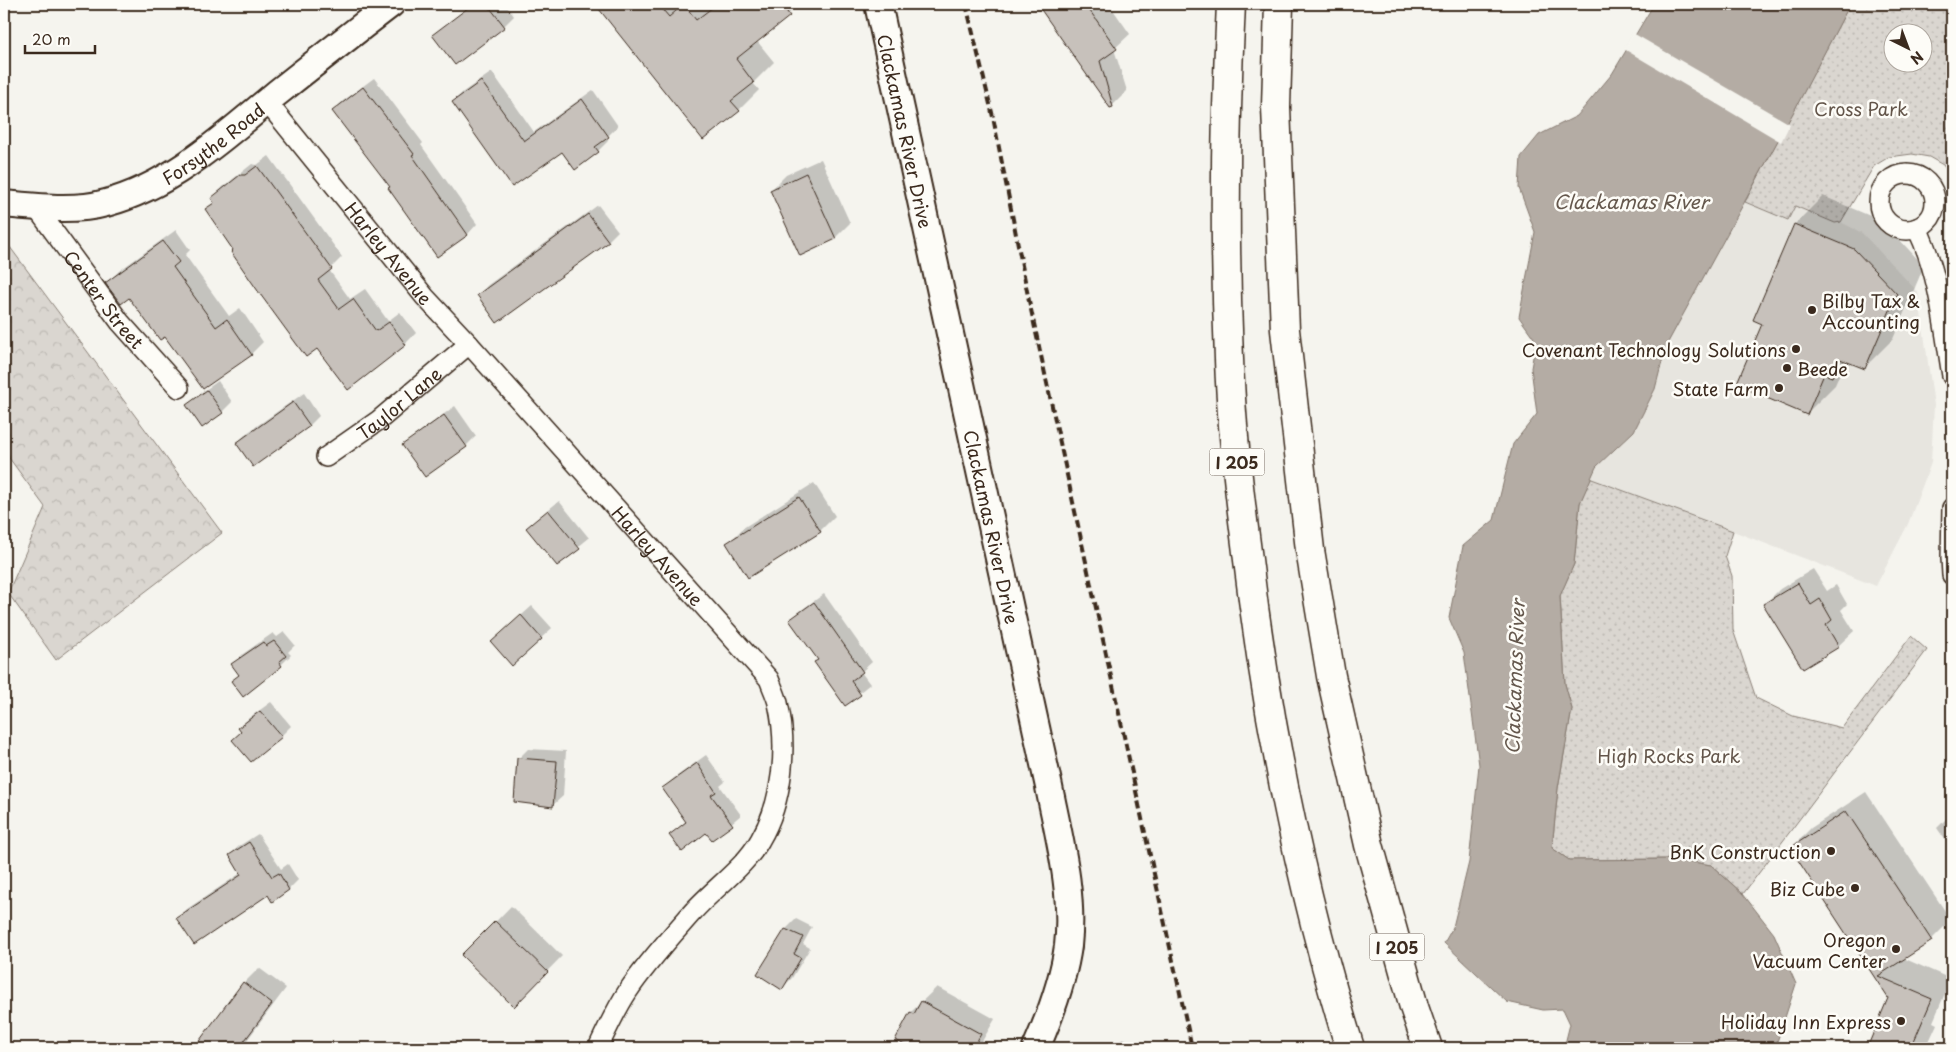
<svg xmlns="http://www.w3.org/2000/svg" width="1956" height="1052" viewBox="0 0 1956 1052" font-family="'Playpen Sans',sans-serif">
	<style>
		.built { fill: #e7e5df }
		.forest { fill: url(#forest-crowns); stroke: #8a8077 }
		.park { fill: url(#park-dots); stroke: #8a8077; fill-rule: evenodd }
		.water { fill: #b4aca4; stroke: #84786e }
		.pier { fill: #f5f4ee }
		.shadow { fill: #0003 }
		.building { fill: #c7c1bb; stroke: #3b2a1e }
		.lines { fill: none; stroke-linecap: round; stroke-linejoin: round }
		.street-casing { stroke: #3b2a1e; stroke-width: 22 }
		.secondary-casing { stroke: #3b2a1e; stroke-width: 30 }
		.highway-casing { stroke: #3b2a1e; stroke-width: 31 }
		.street { stroke: #fdfcf7; stroke-width: 19 }
		.secondary { stroke: #fdfcf7; stroke-width: 26 }
		.highway { stroke: #fdfcf7; stroke-width: 28 }
		.rail { stroke: #3b2a1e; stroke-width: 4; stroke-dasharray: 8 4; stroke-linecap: butt }
		.poi-dot { fill: #3b2a1e; stroke: #fdfcf7; stroke-width: 2 }
		.labels { text-anchor: middle; dominant-baseline: central; stroke-width: 5; stroke-linejoin: round; paint-order: stroke }
		.shield { fill: #fdfcf7; stroke: #75695f; stroke-width: 1 }
		.shield-label { font-size: 16px; font-weight: bold; fill: #3b2a1e }
		.park-label { font-size: 18px; fill: #63554a; stroke: #fdfcf7 }
		.street-label { font-size: 18px; fill: #3b2a1e; stroke: #fdfcf7 }
		.poi-label { font-size: 18px; fill: #3b2a1e; stroke: #fdfcf7; text-anchor: end }
		.water-label { font-size: 19px; font-style: italic; fill: #65584d; stroke: #fdfcf7 }
	</style>
	<defs>
		<pattern id="forest-crowns" width="20" height="18" patternUnits="userSpaceOnUse" patternTransform="scale(1.25)"><rect width="20" height="18" fill="#dad6d0"/><path d="M2 6a3 3 0 1 1 6 0M12 15a3 3 0 1 1 6 0" fill="none" stroke="#bcb8b2"/></pattern>
		<pattern id="park-dots" width="8" height="8" patternUnits="userSpaceOnUse" patternTransform="scale(1.25)"><rect width="8" height="8" fill="#dad6d0"/><path d="M2 2h.1M6 6h.1" fill="none" stroke="#bcb8b2" stroke-width="1.8" stroke-linecap="round"/></pattern>
	</defs>
	<rect width="100%" height="100%" fill="#f5f4ee"/>
	<filter id="ink" filterUnits="userSpaceOnUse"><feTurbulence type="fractalNoise" baseFrequency=".02" numOctaves="2"/><feDisplacementMap in="SourceGraphic" scale="10" xChannelSelector="R" yChannelSelector="G"/><feConvolveMatrix kernelMatrix="1 2 1 2 8 2 1 2 1" color-interpolation-filters="sRGB"/></filter>
	<g filter="url(#ink)">
		<polygon class="built" points="1745,202 1788,220 1795,206 1835,223 1841,222 1862,233 1918,292 1934,405 1931,463 1908,524 1876,586 1733,531 1589,478 1596,467 1634,431 1655,389 1666,346"/>
		<polygon class="forest" points="4,239 222,533 56,660 8,593 45,507 4,451"/>
		<g class="park">
			<path d="M1850,4H1952V178L1943,165L1929,157L1912,154L1889,157L1874,166L1841,222L1835,223L1795,206L1788,220L1745,202ZM1894,32H1924V62H1894Z"/>
			<polygon points="1589,478 1733,531 1725,556 1732,576 1733,630 1756,698 1793,716 1842,728 1911,636 1927,650 1743,894 1711,865 1674,859 1569,860 1552,848 1558,788 1572,709 1565,684 1560,595 1574,564 1580,503"/>
		</g>
		<polygon class="water" points="1654,4 1850,4 1793,113 1666,346 1655,389 1634,431 1596,467 1580,503 1574,564 1560,596 1565,684 1572,709 1558,788 1552,848 1569,860 1674,859 1711,865 1743,894 1774,934 1796,984 1775,1048 1564,1048 1570,1024 1563,1009 1543,1010 1507,1002 1444,943 1453,927 1469,862 1479,765 1464,653 1449,618 1463,546 1494,520 1513,444 1537,414 1531,368 1536,341 1519,317 1535,232 1519,188 1521,157 1539,135 1577,116 1612,74"/>
		<polygon class="pier" points="1633,33 1790,124 1781,142 1624,49"/>
		<g class="shadow">
			<polygon points="472,4 505,4 514,16 504,26 456,63 434,35"/>
			<polygon points="597,4 800,4 757,41 774,62 753,83 759,90 739,110 703,138"/>
			<polygon points="1038,4 1109,4 1130,34 1114,49 1127,91 1112,106 1111,106"/>
			<polygon points="492,72 534,132 593,90 618,126 606,138 608,141 598,151 562,150 512,185 453,102 463,92"/>
			<polygon points="374,78 423,143 421,145 477,224 468,234 438,255 391,187 333,111 343,101"/>
			<polygon points="269,156 342,257 329,270 350,299 365,289 388,321 400,312 416,333 405,344 348,388 317,347 235,250 206,209 215,201 212,198 223,187 252,164 257,165"/>
			<polygon points="821,159 850,223 835,238 771,190 786,175"/>
			<polygon points="1823,196 1882,221 1924,266 1893,339 1865,367 1848,360 1844,364 1835,385 1807,413 1795,224"/>
			<polygon points="598,205 618,231 608,241 478,295 488,285"/>
			<polygon points="176,230 190,250 185,255 229,316 240,308 263,342 251,354 203,388 165,335 130,297 107,283 119,271"/>
			<polygon points="218,381 232,402 222,412 203,426 188,405 198,395"/>
			<polygon points="304,393 319,416 309,426 237,443 247,433"/>
			<polygon points="455,406 476,436 466,446 404,445 414,436"/>
			<polygon points="814,483 835,516 820,531 728,544 743,528"/>
			<polygon points="559,501 589,538 557,564 538,518"/>
			<polygon points="1813,569 1827,591 1836,585 1847,604 1841,610 1854,631 1838,646 1764,605 1780,589"/>
			<polygon points="824,594 872,662 861,672 870,684 845,704 819,660 791,620 800,611"/>
			<polygon points="532,606 552,628 513,664 503,632"/>
			<polygon points="284,632 295,645 288,652 291,655 281,665 233,681 240,674 233,664 243,654 273,633 277,637"/>
			<polygon points="271,702 291,726 281,736 242,732 239,728 249,718"/>
			<polygon points="528,749 566,751 563,796 552,806 518,759"/>
			<polygon points="706,755 725,782 720,786 741,815 712,839 706,832 671,835 686,821 664,788 673,779"/>
			<polygon points="1866,792 1951,920 1931,940 1903,958 1951,979 1933,1022 1937,1024 1926,1048 1868,1048 1890,998 1791,848 1811,828"/>
			<polygon points="1952,813 1952,850 1937,828"/>
			<polygon points="258,834 281,869 288,864 298,880 289,889 272,900 268,894 177,919 187,909 241,873 230,855 239,846"/>
			<polygon points="511,906 562,956 514,1005 463,955"/>
			<polygon points="796,919 812,927 803,944 810,948 792,978 782,988 786,929"/>
			<polygon points="259,968 286,988 241,1048 210,1048 201,1042 244,983"/>
			<polygon points="937,987 995,1019 981,1043 976,1048 913,1048 896,1039 911,1012"/>
			<polygon points="1123,1038 1141,1048 1113,1048"/>
		</g>
		<g class="building">
			<polygon points="473,4 487,4 505,27 455,65 432,35"/>
			<polygon points="595,4 658,4 669,17 684,4 696,20 717,4 781,4 790,16 736,59 754,83 731,101 740,111 703,140"/>
			<polygon points="1037,4 1085,4 1117,49 1100,61 1113,107 1110,108"/>
			<polygon points="481,81 524,141 582,99 609,137 595,147 599,152 575,170 562,152 512,187 452,102"/>
			<polygon points="363,87 414,154 412,155 468,235 437,257 388,188 390,187 332,111"/>
			<polygon points="257,166 332,269 318,280 339,309 353,299 376,331 389,322 406,345 348,390 317,349 306,357 260,294 231,252 233,250 205,209 214,203 211,198 240,175 245,175"/>
			<polygon points="806,173 836,239 800,256 770,190"/>
			<polygon points="588,214 609,242 497,323 477,295"/>
			<polygon points="1794,224 1854,249 1897,294 1865,369 1840,359 1832,377 1824,374 1807,415 1736,385 1762,324 1753,320"/>
			<polygon points="163,241 179,262 173,267 216,327 227,319 252,355 203,389 165,337 160,340 129,298 121,304 105,283"/>
			<polygon points="207,390 223,413 202,428 186,405"/>
			<polygon points="293,402 310,426 253,467 236,443"/>
			<polygon points="444,415 467,447 425,477 402,445"/>
			<polygon points="799,497 821,532 748,578 726,543"/>
			<polygon points="548,510 580,549 557,566 526,528"/>
			<polygon points="1798,583 1811,605 1820,599 1832,620 1826,625 1839,647 1803,669 1763,604"/>
			<polygon points="814,602 863,672 851,681 861,695 845,706 814,662 818,660 789,620"/>
			<polygon points="521,615 542,639 512,666 491,642"/>
			<polygon points="274,641 286,656 279,662 282,666 243,697 231,681 239,675 231,664 263,642 266,646"/>
			<polygon points="260,711 282,737 251,762 232,740 241,732 238,728"/>
			<polygon points="517,758 557,761 553,807 514,802"/>
			<polygon points="697,763 716,792 711,795 733,825 712,840 706,833 682,852 669,835 686,822 662,788"/>
			<polygon points="1846,811 1932,941 1878,976 1932,999 1911,1048 1867,1048 1888,998 1790,848"/>
			<polygon points="249,842 272,877 279,873 289,890 272,902 268,895 194,945 176,918 241,875 229,855"/>
			<polygon points="495,921 548,972 514,1007 461,955"/>
			<polygon points="785,929 803,937 794,954 801,958 782,990 757,974"/>
			<polygon points="243,982 272,1004 239,1048 194,1048"/>
			<polygon points="921,1001 981,1034 973,1048 911,1048 895,1040 910,1012 914,1014"/>
		</g>
		<g class="lines">
			<defs>
				<g id="street">
					<path id="s1" d="M267,102L425,297L469,344L769,679C772,687 776,695 778,703C788,747 783,801 760,840C745,868 711,890 690,915C669,939 646,964 628,991C616,1009 607,1029 598,1048"/>
					<circle cx="1907" cy="202" r="28"/>
					<path id="s2" d="M35,206L120,322L179,388"/>
					<path d="M1917,228C1939,273 1944,327 1952,376"/>
					<path id="s3" d="M326,457L379,420L469,344"/>
					<polyline points="1952,508 1951,558 1952,575"/>
				</g>
				<g id="secondary">
					<path id="s4" d="M878,4L1049,787C1059,838 1074,893 1068,946C1063,982 1050,1016 1036,1048"/>
					<path id="s5" d="M4,204C37,207 74,212 106,203C173,185 225,136 277,93C315,63 353,33 391,4"/>
				</g>
				<g id="highway">
					<path d="M1231,4C1225,122 1224,241 1229,359C1231,421 1238,483 1246,544C1266,715 1299,884 1350,1048"/>
					<polyline points="1279,4 1276,107 1285,330 1310,550 1331,676 1369,845 1414,1007 1428,1048"/>
				</g>
			</defs>
			<use href="#street" class="street-casing"/>
			<use href="#secondary" class="secondary-casing"/>
			<use href="#highway" class="highway-casing"/>
			<use href="#street" class="street"/>
			<use href="#secondary" class="secondary"/>
			<use href="#highway" class="highway"/>
			<polyline class="rail" points="966,4 993,117 1028,296 1192,1048"/>
		</g>
	</g>
	<g class="poi-dot">
		<circle cx="1812" cy="310" r="5"/>
		<circle cx="1796" cy="349" r="5"/>
		<circle cx="1787" cy="368" r="5"/>
		<circle cx="1779" cy="388" r="5"/>
		<circle cx="1831" cy="851" r="5"/>
		<circle cx="1855" cy="888" r="5"/>
		<circle cx="1896" cy="949" r="5"/>
		<circle cx="1901" cy="1021" r="5"/>
	</g>
	<g class="labels">
		<g class="shield">
			<rect x="1209.5" y="448.5" width="55" height="27" rx="4"/>
			<rect x="1369.5" y="933.5" width="55" height="27" rx="4"/>
		</g>
		<g class="shield-label">
			<text x="1237" y="462">I 205</text>
			<text x="1397" y="947">I 205</text>
		</g>
		<g class="park-label">
			<text x="1861" y="108">Cross Park</text>
			<text x="1669" y="755">High Rocks Park</text>
		</g>
		<g class="street-label">
			<text stroke="none"><textPath href="#s4" startOffset="130">Clackamas River Drive</textPath></text>
			<text stroke="none"><textPath href="#s5" startOffset="226">Forsythe Road</textPath></text>
			<text stroke="none"><textPath href="#s1" startOffset="194">Harley Avenue</textPath></text>
			<text stroke="none"><textPath href="#s2" startOffset="116">Center Street</textPath></text>
			<text stroke="none"><textPath href="#s3" startOffset="91">Taylor Lane</textPath></text>
			<text stroke="none"><textPath href="#s4" startOffset="535">Clackamas River Drive</textPath></text>
			<text stroke="none"><textPath href="#s1" startOffset="599">Harley Avenue</textPath></text>
		</g>
		<g class="poi-label">
			<text x="1822" y="300" text-anchor="start">Bilby Tax &amp;<tspan x="1822" dy="21">Accounting</tspan></text>
			<text x="1786" y="349">Covenant Technology Solutions</text>
			<text x="1797" y="368" text-anchor="start">Beede</text>
			<text x="1769" y="388">State Farm</text>
			<text x="1821" y="851">BnK Construction</text>
			<text x="1845" y="888">Biz Cube</text>
			<text x="1886" y="939">Oregon<tspan x="1886" dy="21">Vacuum Center</tspan></text>
			<text x="1891" y="1021">Holiday Inn Express</text>
		</g>
		<g class="water-label">
			<text x="1631" y="201">Clackamas River</text>
			<text transform="translate(1514 677) rotate(-88)">Clackamas River</text>
		</g>
	</g>
	<rect width="1956" height="1052" fill="none" stroke="#fdfcf7" stroke-width="20"/>
	<rect x="10" y="10" width="1936" height="1032" fill="none" stroke="#3b2a1e" stroke-width="2" filter="url(#ink)"/>
	<g transform="translate(1908 48) rotate(138)"><circle r="24" fill="#fdfcf7" stroke="#afa8a0"/>
	<path d="M0-4L9 19L0 12L-9 19Z" fill="#3b2a1e"/>
	<text y="-8" font-size="14" font-weight="bold" text-anchor="middle" fill="#3b2a1e">N</text>
	</g>
	<path d="M25 45v8h70v-8" fill="none" stroke="#3b2a1e" stroke-width="2.5"/>
	<text x="32" y="45" font-size="15" fill="#3b2a1e" stroke="#fdfcf7" stroke-width="4" paint-order="stroke">20 m</text>
</svg>
